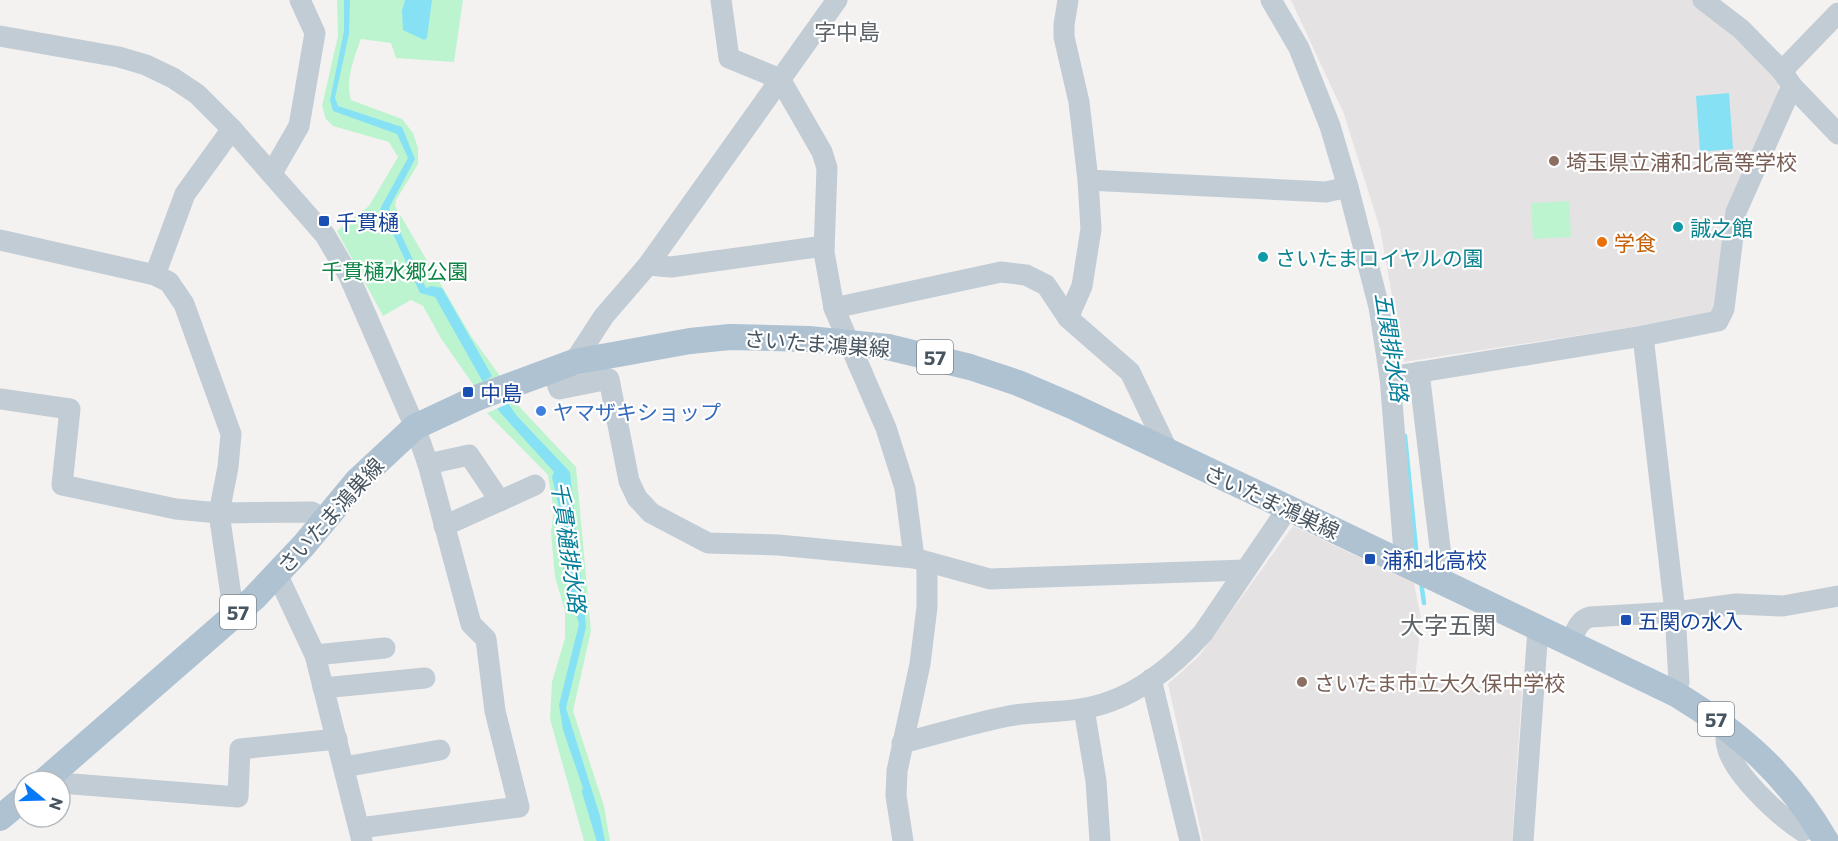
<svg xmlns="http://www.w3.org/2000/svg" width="1838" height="841" viewBox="0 0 1838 841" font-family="Commissioner,'Noto Sans JP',sans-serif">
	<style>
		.education { fill: #e5e2e3 }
		.green { fill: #bdf4d0 }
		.water { fill: #86e1f5 }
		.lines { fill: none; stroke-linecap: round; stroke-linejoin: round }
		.stream { stroke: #86e1f5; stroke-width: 4.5 }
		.minor { stroke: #c1ccd4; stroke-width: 21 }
		.major { stroke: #aec2d2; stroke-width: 26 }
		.education-dot { fill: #8d6e63; stroke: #fff; stroke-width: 2 }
		.transit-dot { fill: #1a4fb4; stroke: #fff; stroke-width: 2 }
		.culture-dot { fill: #0f9aa8; stroke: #fff; stroke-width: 2 }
		.food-dot { fill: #e8710a; stroke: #fff; stroke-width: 2 }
		.shop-dot { fill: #3f7fe0; stroke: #fff; stroke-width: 2 }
		.labels { text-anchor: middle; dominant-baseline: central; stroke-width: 4.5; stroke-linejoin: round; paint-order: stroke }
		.shield { fill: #fff; stroke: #7e8890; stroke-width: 1.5 }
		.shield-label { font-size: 20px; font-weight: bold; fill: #475561 }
		.education-label { font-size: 21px; fill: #785e54; stroke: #fff; text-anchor: start }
		.transit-label { font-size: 21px; fill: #164399; stroke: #fff; text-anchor: start }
		.culture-label { font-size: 21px; fill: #0d838f; stroke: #fff; text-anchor: start }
		.food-label { font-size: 21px; fill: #c56008; stroke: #fff; text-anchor: start }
		.park-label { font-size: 21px; fill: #0e8546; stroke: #fff }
		.street-label { font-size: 21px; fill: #475561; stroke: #fff }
		.shop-label { font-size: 21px; fill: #366cbe; stroke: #fff; text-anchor: start }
		.neighbourhood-label { font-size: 22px; fill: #5d6267; stroke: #fff }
		.water-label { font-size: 22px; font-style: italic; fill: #037e99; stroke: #fff }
		.quarter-label { font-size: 24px; fill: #5d6267; stroke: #fff }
	</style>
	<rect width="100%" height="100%" fill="#f4f1f1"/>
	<g class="education">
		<polygon points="1291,0 1694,0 1777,73 1779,96 1718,306 1711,315 1404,362 1380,229 1344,114"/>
		<polygon points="1293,526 1414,583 1421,619 1415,680 1522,691 1512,841 1203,841 1168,684 1199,656"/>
	</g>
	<g class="green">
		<path d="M337,0H463L454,62L396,58L391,43L361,39C354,58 345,80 351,100L402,119L413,133L418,148V164L396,200L395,206L471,336L500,376L475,387L442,340L423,306L411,300L383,316L337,231L369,206L398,157L389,142L333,126L326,119L322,106L338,36Z"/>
		<polygon points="1569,201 1571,237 1533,239 1531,203"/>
		<polygon points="514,401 576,467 591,631 573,711 604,806 610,841 584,841 550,719 552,682 565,638 565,611 555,577 551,532 554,511 548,475 487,413"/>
	</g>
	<g class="water">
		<polygon points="344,0 350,0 349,34 335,98 338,106 402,127 415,159 389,208 426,288 431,286 442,288 492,376 483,382 435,297 420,293 381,207 408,158 397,134 333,111 330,100 344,31"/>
		<polygon points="405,0 432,0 427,38 424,40 403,30 402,11"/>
		<polygon points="1729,93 1733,149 1700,152 1696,96"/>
		<polygon points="508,403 517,416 570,472 586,627 566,708 600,816 605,841 597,841 593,817 563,730 559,705 579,624 564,573 559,541 561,516 552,477 554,472 497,409"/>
	</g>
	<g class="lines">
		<g class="stream">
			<polyline points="384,206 382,211 390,225"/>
			<polyline points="1405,436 1417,559"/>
			<polyline points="1421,582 1424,603"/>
			<polyline points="584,791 599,841"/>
		</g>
		<g class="minor">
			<polyline points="721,0 729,58 780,79 822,152 827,168 824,252 834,308 886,428 905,488 914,558"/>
			<polyline points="1271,0 1299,48 1330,126 1348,187 1379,307 1390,377 1405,564"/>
			<polyline points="1703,0 1741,29 1782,71 1792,86 1838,134"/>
			<polyline points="0,36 119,57 146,65 173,78 197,94 232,129 325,235 349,276 415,427 428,464 471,624 486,639 495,711 519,807 360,828"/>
			<polyline points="1782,71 1838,13"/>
			<polyline points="272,173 299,126 315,33 300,0"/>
			<polyline points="1088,180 1326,192 1348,187"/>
			<polyline points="0,240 155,275 169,282 184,304 231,434 228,467 219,513 312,512 324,520"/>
			<polyline points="648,265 671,267 824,246"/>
			<polyline points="155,275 185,194 232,129"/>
			<polyline points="834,308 1001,272 1026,275 1046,285 1068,318 1130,372 1169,453"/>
			<polyline points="1068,318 1082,286 1091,229 1088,180 1079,102 1064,37 1064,25 1068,0"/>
			<polyline points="1643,336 1675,612 1679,682 1676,694"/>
			<polyline points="574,362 604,316 648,265 837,0"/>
			<polyline points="552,369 559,389 609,379 629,481 637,498 651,513 708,543 778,545 914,558 990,579 1245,570"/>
			<polyline points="1419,372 1441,556 1433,578"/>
			<polyline points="1390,377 1643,336 1718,321 1724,309 1736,212 1792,86"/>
			<polyline points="0,399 70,409 62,485 176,509 219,513 234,616"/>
			<polyline points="428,464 469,455 500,501"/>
			<polyline points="444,526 535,485"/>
			<polyline points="277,574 315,655 362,841"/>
			<path d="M1570,643C1575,633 1578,620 1590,617L1675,612L1736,604L1783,606L1838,596"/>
			<polyline points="315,655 385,648"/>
			<polyline points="1151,679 1190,841"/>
			<polyline points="323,688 425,678"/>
			<polyline points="1084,709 1096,781 1100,841"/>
			<path d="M1727,727C1726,733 1725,740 1727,746C1732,773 1779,816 1802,831L1817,825"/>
			<path d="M902,743C938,734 973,723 1009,716C1034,711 1061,713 1086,708C1132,700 1173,667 1203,633L1288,508"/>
			<polyline points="344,767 440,750"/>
			<polyline points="60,783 238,797 240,749 337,739"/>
			<polyline points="903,841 896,796 897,771 920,664 927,607 927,563"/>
			<polyline points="1523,841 1538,628"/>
		</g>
		<g class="major">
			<path d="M44,781L254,598L304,545L357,481L415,427L479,397L574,362L690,341L730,337L809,339L888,347L970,367L1018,383L1072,406L1288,508L1676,694C1740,733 1788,775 1826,841"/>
			<polyline points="0,818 24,798"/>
		</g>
	</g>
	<g class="education-dot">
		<circle cx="1554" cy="161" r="6"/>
		<circle cx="1302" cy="682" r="6"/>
	</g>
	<g class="transit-dot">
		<rect x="318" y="215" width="12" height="12" rx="3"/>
		<rect x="462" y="386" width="12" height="12" rx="3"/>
		<rect x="1364" y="553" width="12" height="12" rx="3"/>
		<rect x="1620" y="614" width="12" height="12" rx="3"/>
	</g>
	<g class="culture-dot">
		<circle cx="1678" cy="227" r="6"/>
		<circle cx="1263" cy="257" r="6"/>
	</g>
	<circle class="food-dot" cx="1602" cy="242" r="6"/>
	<circle class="shop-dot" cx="541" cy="411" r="6"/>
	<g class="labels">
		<g class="shield">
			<rect x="917" y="340" width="36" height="34" rx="4.5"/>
			<rect x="220" y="595" width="36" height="34" rx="4.5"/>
			<rect x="1698" y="702" width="36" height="34" rx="4.5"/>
		</g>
		<g class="shield-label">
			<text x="935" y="357">57</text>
			<text x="238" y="612">57</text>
			<text x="1716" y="719">57</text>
		</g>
		<g class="education-label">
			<text x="1566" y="161">埼玉県立浦和北高等学校</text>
			<text x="1314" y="682">さいたま市立大久保中学校</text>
		</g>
		<g class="transit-label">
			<text x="336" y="221">千貫樋</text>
			<text x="480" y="392">中島</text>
			<text x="1382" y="559">浦和北高校</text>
			<text x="1638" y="620">五関の水入</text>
		</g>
		<g class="culture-label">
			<text x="1690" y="227">誠之館</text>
			<text x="1275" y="257">さいたまロイヤルの園</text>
		</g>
		<g class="food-label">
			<text x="1614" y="242">学食</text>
		</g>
		<g class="park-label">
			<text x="395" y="270">千貫樋水郷公園</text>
		</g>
		<g class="street-label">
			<text transform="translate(817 343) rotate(4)">さいたま鴻巣線</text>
			<text transform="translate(1272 501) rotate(25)">さいたま鴻巣線</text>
			<text transform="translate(330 515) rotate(-48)">さいたま鴻巣線</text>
		</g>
		<g class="shop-label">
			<text x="553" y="411">ヤマザキショップ</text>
		</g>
		<g class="neighbourhood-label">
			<text x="847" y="31">字中島</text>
		</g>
		<g class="water-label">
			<text transform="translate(1392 347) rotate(81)">五関排水路</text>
			<text transform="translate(569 547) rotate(82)">千貫樋排水路</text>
		</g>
		<g class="quarter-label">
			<text x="1448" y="624">大字五関</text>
		</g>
	</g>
	<g transform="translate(42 799) rotate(109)"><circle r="28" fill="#ffffff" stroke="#b5bbc0" stroke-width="1.5"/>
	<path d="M0-4.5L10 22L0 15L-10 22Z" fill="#0778f7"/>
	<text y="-9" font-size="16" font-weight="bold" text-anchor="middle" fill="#475561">N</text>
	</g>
</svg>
